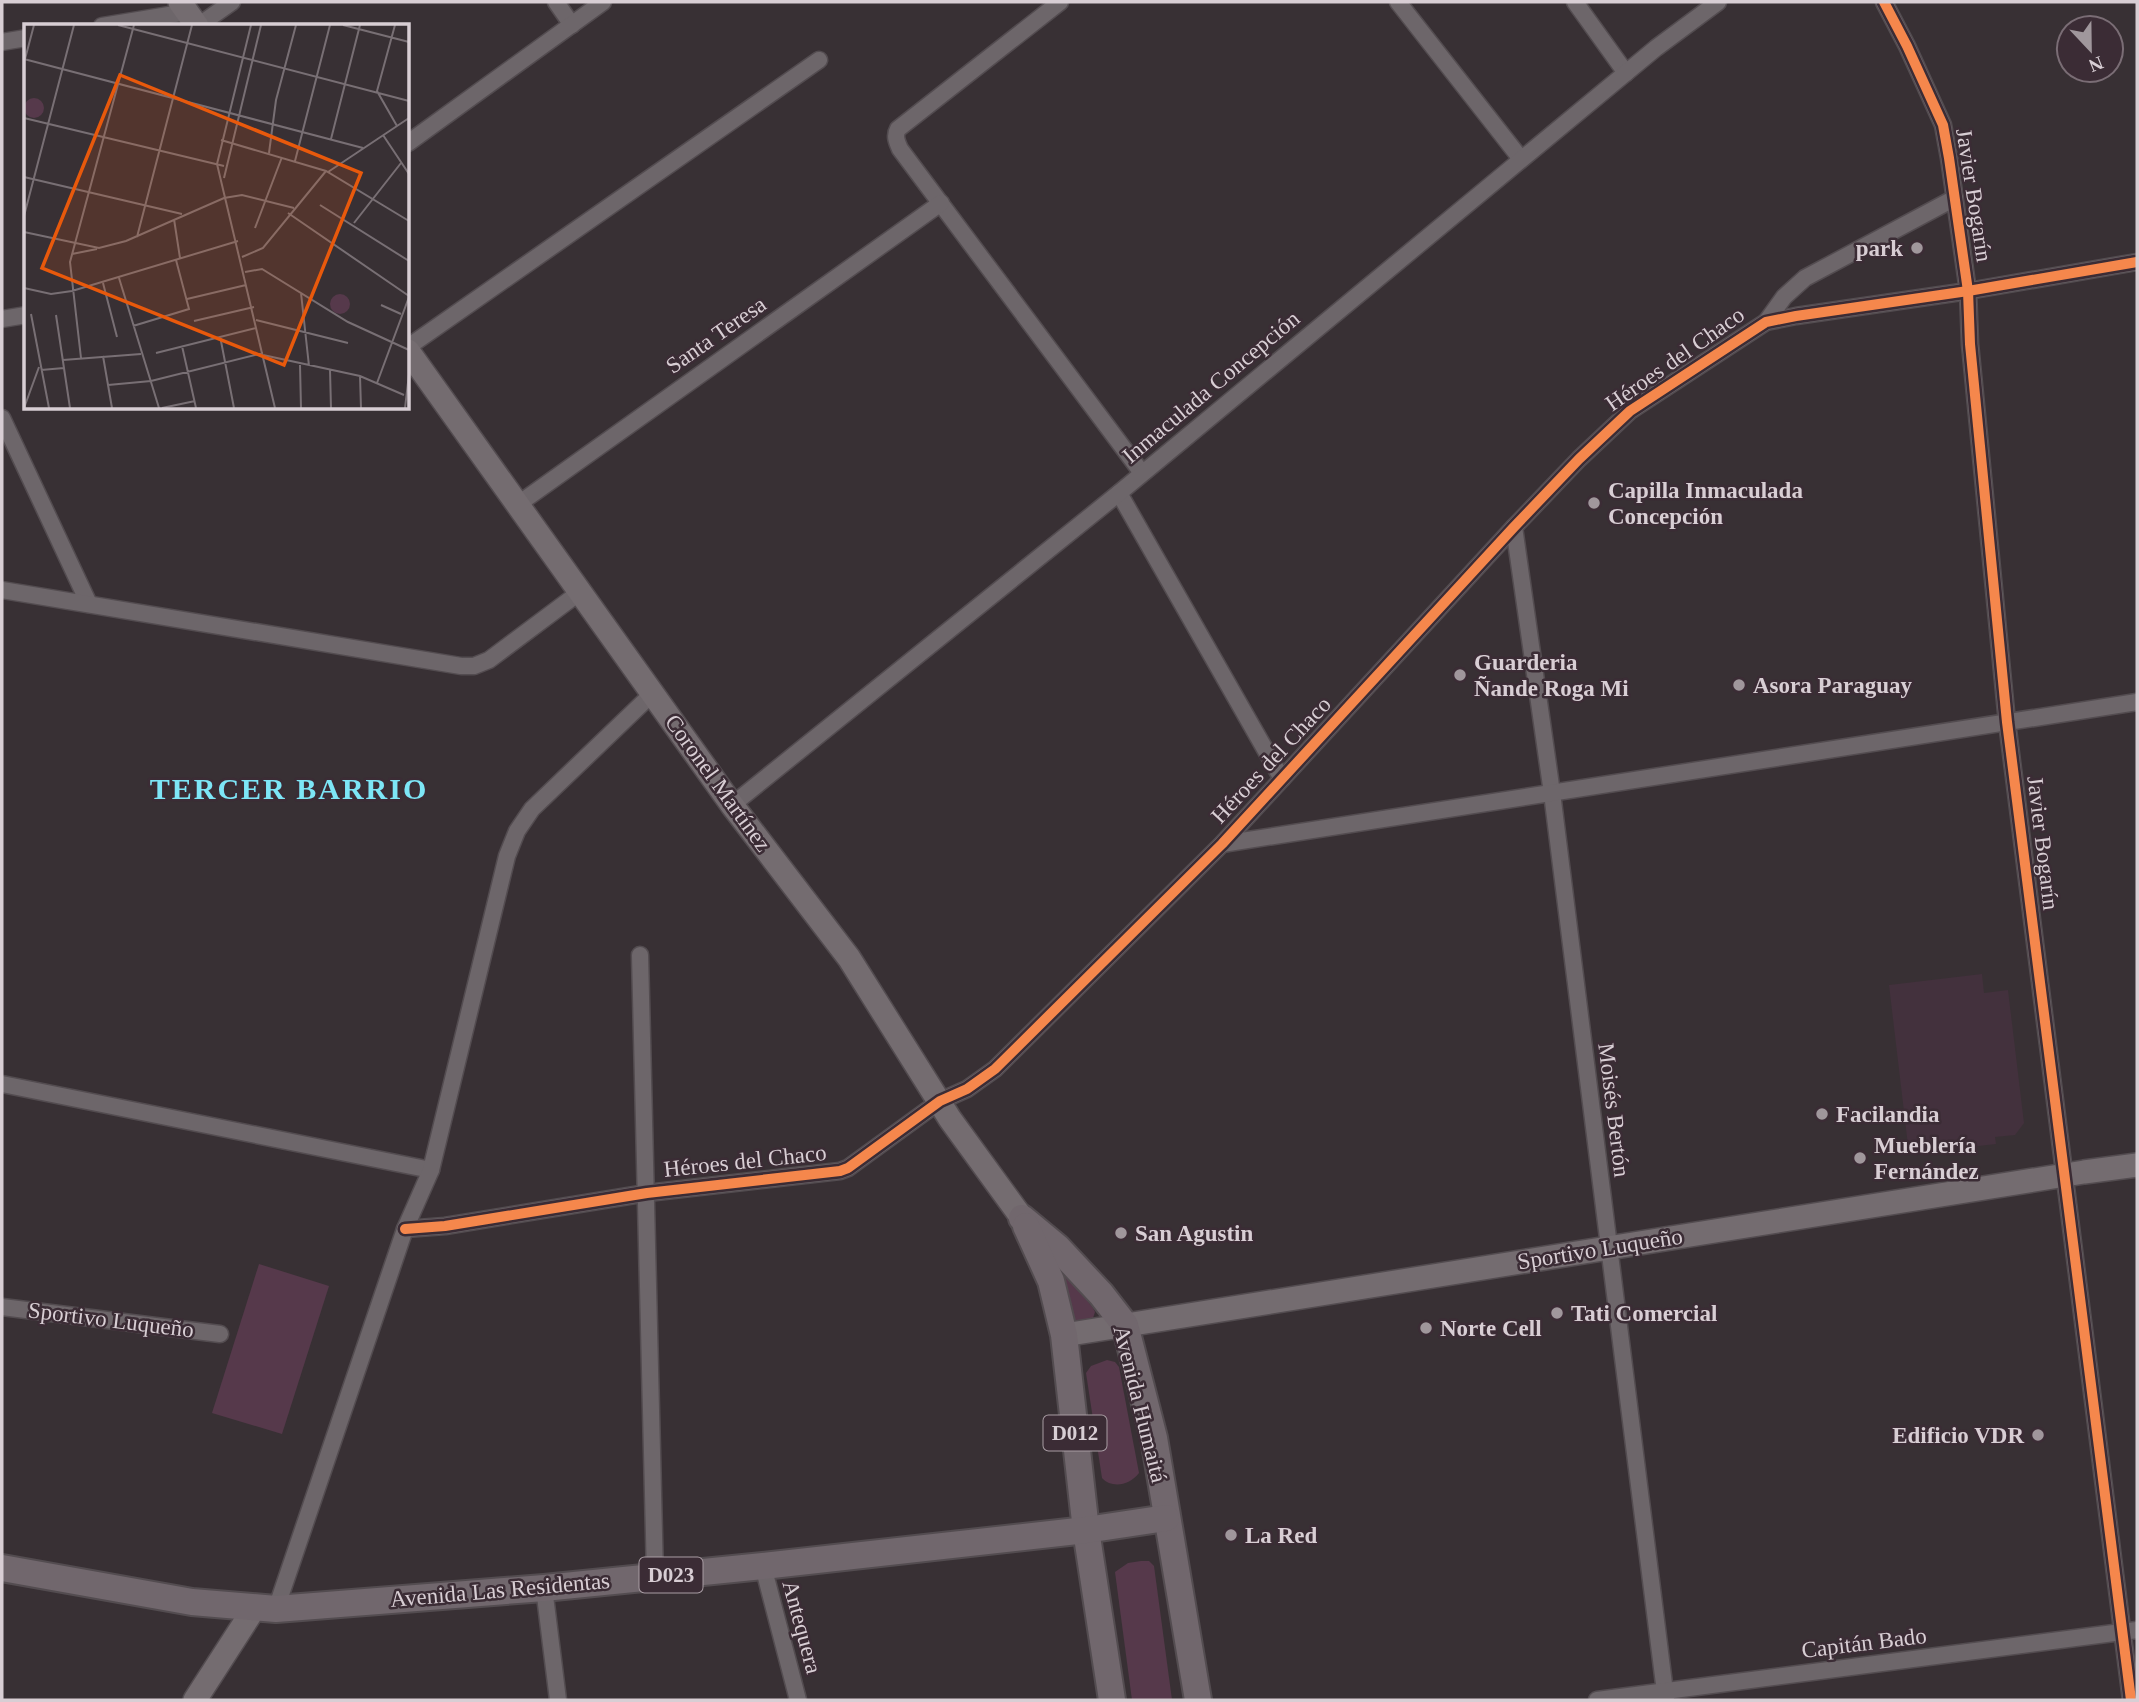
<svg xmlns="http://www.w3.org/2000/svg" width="2139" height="1702" viewBox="0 0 2139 1702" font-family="'Times New Roman',serif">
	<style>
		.built { fill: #43313d }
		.green { fill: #56394b }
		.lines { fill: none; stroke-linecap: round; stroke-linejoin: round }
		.street-casing { stroke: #534c50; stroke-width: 19 }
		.secondary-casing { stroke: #534c50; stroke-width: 26 }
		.primary-casing { stroke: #534c50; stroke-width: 30 }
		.street { stroke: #6d666a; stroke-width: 16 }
		.secondary { stroke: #746c70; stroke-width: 23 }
		.primary { stroke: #71676d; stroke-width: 26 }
		.cycleway-casing { stroke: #3b2c35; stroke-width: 15 }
		.cycleway { stroke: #f5874c; stroke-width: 10 }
		.poi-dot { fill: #a0979c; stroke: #3b2c35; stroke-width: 2.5 }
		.labels { text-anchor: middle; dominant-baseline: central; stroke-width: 5; stroke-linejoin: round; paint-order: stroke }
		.shield { fill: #3b2c35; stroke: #a99da4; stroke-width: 2 }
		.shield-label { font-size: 21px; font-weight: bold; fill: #d8ced4 }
		.street-label { font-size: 23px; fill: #d8ced4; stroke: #3b2c35 }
		.poi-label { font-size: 23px; font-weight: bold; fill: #d8ced4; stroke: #3b2c35; text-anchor: start }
		.district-label { font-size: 30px; font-weight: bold; letter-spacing: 2px; fill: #7de6f6; stroke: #3b2c35 }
		.inset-road { fill: none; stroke: #786f74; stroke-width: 2 }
		.view { fill: #e8590c; fill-opacity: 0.15; stroke: #e8590c; stroke-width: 3.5 }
		.inset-edge { fill: none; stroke: #d8ced4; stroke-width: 3.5 }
	</style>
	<rect width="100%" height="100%" fill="#383034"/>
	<polygon class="built" points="1982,974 1984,993 2008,990 2024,1123 2015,1135 1995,1137 1996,1144 1909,1154 1889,985"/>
	<g class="green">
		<polygon points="259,1264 329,1286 282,1434 212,1413"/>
		<polygon points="1058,1267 1062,1269 1093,1308 1095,1312 1093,1318 1079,1323 1074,1321"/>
		<path d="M1107,1360L1115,1362L1119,1367L1139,1473C1130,1485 1112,1489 1102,1478L1086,1373L1091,1366Z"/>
		<polygon points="1141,1561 1149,1561 1154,1566 1172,1700 1132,1700 1115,1572 1128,1563"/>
	</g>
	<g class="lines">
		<defs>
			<g id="street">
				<polyline points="556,2 572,25"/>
				<path d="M1060,2L898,129C894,136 897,142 900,149L1142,473"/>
				<polyline points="1398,2 1521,159"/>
				<polyline points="1575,2 1626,73"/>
				<polyline points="1884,2 1907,46 1943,125 1949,158 1968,291 1970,344 2007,722 2131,1700"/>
				<polyline points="102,26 187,12"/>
				<polyline points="198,26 232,2"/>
				<polyline points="2,42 26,38"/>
				<polyline points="408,143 603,2"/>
				<polyline points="2,319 26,315"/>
				<polyline points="1766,322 1784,297 1805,278 1955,198"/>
				<polyline points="408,347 819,60"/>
				<polyline points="2,418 89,604"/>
				<polyline points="1119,493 1282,779"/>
				<polyline points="517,505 941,203"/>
				<polyline points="1514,527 1552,793 1666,1700"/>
				<polyline points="2,590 461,666 474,666 489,660 580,592"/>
				<polyline points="732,805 1119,493 1656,48 1718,2"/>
				<polyline points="1222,844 2137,702"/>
				<polyline points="640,955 655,1576"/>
				<polyline points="2,1084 431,1170"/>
				<polyline points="405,1229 445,1226 647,1193 840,1171 848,1168 940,1101 967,1089 995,1069 1222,844 1514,527 1579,459 1630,411 1766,322 1796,316 1968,291 2137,262"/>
				<polyline points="2,1307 220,1334"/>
				<polyline points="763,1566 798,1700"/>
				<polyline points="544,1588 558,1700"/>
				<polyline points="276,1609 405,1229 431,1170 507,856 517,831 532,809 653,693"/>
				<polyline points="1597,1700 2137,1630"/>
			</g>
			<g id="secondary">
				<polyline points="180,2 197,26"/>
				<polyline points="408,351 732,805 849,958 950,1119 1022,1218"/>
				<polyline points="1064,1335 2084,1172 2137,1165"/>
				<polyline points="195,1700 255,1607"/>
			</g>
			<g id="primary">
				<polyline points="1022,1218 1057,1247 1101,1294 1125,1325 1154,1438 1198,1700"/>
				<polyline points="1026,1226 1051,1281 1064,1335 1086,1530 1112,1700"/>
				<polyline points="2,1568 192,1602 276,1609 544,1588 763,1566 1086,1530 1166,1518"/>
			</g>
		</defs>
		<use href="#street" class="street-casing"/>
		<use href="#secondary" class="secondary-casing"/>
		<use href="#primary" class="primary-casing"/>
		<use href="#street" class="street"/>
		<use href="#secondary" class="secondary"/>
		<use href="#primary" class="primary"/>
		<defs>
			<g id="cycleway">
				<polyline points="1884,2 1907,46 1943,125 1949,158 1968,291 1970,344 2007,722 2131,1700"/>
				<polyline points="405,1229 445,1226 647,1193 840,1171 848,1168 940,1101 967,1089 995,1069 1222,844 1514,527 1579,459 1630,411 1766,322 1796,316 1968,291 2137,262"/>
			</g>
		</defs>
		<use href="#cycleway" class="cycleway-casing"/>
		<use href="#cycleway" class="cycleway"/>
	</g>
	<g class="poi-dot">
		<circle cx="1917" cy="248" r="7"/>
		<circle cx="1594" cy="503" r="7"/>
		<circle cx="1460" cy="675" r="7"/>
		<circle cx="1739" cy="685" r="7"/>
		<circle cx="1822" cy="1114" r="7"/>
		<circle cx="1860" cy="1158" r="7"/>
		<circle cx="1121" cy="1233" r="7"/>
		<circle cx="1557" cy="1313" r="7"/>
		<circle cx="1426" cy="1328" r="7"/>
		<circle cx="2038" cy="1435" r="7"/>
		<circle cx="1231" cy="1535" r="7"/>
	</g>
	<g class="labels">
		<g class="shield">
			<rect x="1043.5" y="1415.5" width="63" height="35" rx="5"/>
			<rect x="639.5" y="1557.5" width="63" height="35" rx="5"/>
		</g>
		<g class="shield-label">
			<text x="1075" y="1433">D012</text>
			<text x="671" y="1575">D023</text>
		</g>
		<g class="street-label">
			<text transform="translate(1974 195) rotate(81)">Javier Bogarín</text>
			<text transform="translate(716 335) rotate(-35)">Santa Teresa</text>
			<text transform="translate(1675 359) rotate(-35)">Héroes del Chaco</text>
			<text transform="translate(1211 387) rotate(-40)">Inmaculada Concepción</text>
			<text transform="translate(1271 760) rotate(-47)">Héroes del Chaco</text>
			<text transform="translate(718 783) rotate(54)">Coronel Martínez</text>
			<text transform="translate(2043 843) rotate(83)">Javier Bogarín</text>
			<text transform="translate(1614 1110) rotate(83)">Moisés Bertón</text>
			<text transform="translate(745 1161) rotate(-6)">Héroes del Chaco</text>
			<text transform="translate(1600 1249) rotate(-9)">Sportivo Luqueño</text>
			<text transform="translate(111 1320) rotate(7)">Sportivo Luqueño</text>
			<text transform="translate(1140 1404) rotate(76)">Avenida Humaitá</text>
			<text transform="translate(500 1590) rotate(-5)">Avenida Las Residentas</text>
			<text transform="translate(802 1627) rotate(75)">Antequera</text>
			<text transform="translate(1864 1643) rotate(-7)">Capitán Bado</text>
		</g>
		<g class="poi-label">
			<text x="1903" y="248" text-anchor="end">park</text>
			<text x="1608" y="490">Capilla Inmaculada<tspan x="1608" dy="26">Concepción</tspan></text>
			<text x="1474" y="662">Guarderia<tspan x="1474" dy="26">Ñande Roga Mi</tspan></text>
			<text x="1753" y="685">Asora Paraguay</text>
			<text x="1836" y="1114">Facilandia</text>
			<text x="1874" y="1145">Mueblería<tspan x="1874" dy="26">Fernández</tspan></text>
			<text x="1135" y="1233">San Agustin</text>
			<text x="1571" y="1313">Tati Comercial</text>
			<text x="1440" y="1328">Norte Cell</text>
			<text x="2024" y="1435" text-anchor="end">Edificio VDR</text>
			<text x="1245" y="1535">La Red</text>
		</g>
		<g class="district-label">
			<text x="289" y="788">TERCER BARRIO</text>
		</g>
	</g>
	<g transform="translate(24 24)">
		<rect width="385" height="385" fill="#383034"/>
		<path d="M0 84a10 10 0 1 1 20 0a10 10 0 1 1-20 0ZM306 280a10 10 0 1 1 20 0a10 10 0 1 1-20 0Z" fill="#56394b"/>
		<path class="inset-road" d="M94,1L385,77M227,1L193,140L251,384M319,1L385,18M371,1L353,67L373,102M0,35L339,124M1,35L10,1M0,94L200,142M359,111L385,150M307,115L336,1M197,116L302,147L385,197M245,129L252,76L272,1M271,137L306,1M304,148L385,94M0,153L158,190M200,154L237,1M296,181L385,237M264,189L385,272M0,192L50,1M150,195L156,234M330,199L377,139M231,204L258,133M0,208L75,224L102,217L200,174L218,171L270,184M113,213L168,1M48,230L73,225M218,233L239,224L302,147M221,248L238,245L324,298L385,326M95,254L135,384M79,259L93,313M0,264L27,270L48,267L214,217M277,269L285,342M163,275L222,261M357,281L377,290M7,290L25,384M32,291L46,384M232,296L324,319M170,297L230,283M109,302L165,285L152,236M196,312L210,384M158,322L172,384M132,329L232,304M239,331L336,352L380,371M79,332L88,384M57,334L46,238L110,1M39,336L117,330M276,341L277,384M17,346L40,344M306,346L307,384M336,352L337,384M353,359L385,273M84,361L127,357L239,329M0,384L15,343M138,384L171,377M381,384L385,350"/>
		<path class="view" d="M96,51L337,149L260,341L18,244Z"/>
		<rect width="385" height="385" class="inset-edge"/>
	</g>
	<rect width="2139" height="1702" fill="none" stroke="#d8ced4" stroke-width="7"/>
	<g transform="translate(2090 49) rotate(158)"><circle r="33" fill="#3b2c35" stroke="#7a6d75" stroke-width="2"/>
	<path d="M0-5L12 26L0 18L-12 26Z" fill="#a0979c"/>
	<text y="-10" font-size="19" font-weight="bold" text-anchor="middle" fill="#d8ced4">N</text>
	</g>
</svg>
